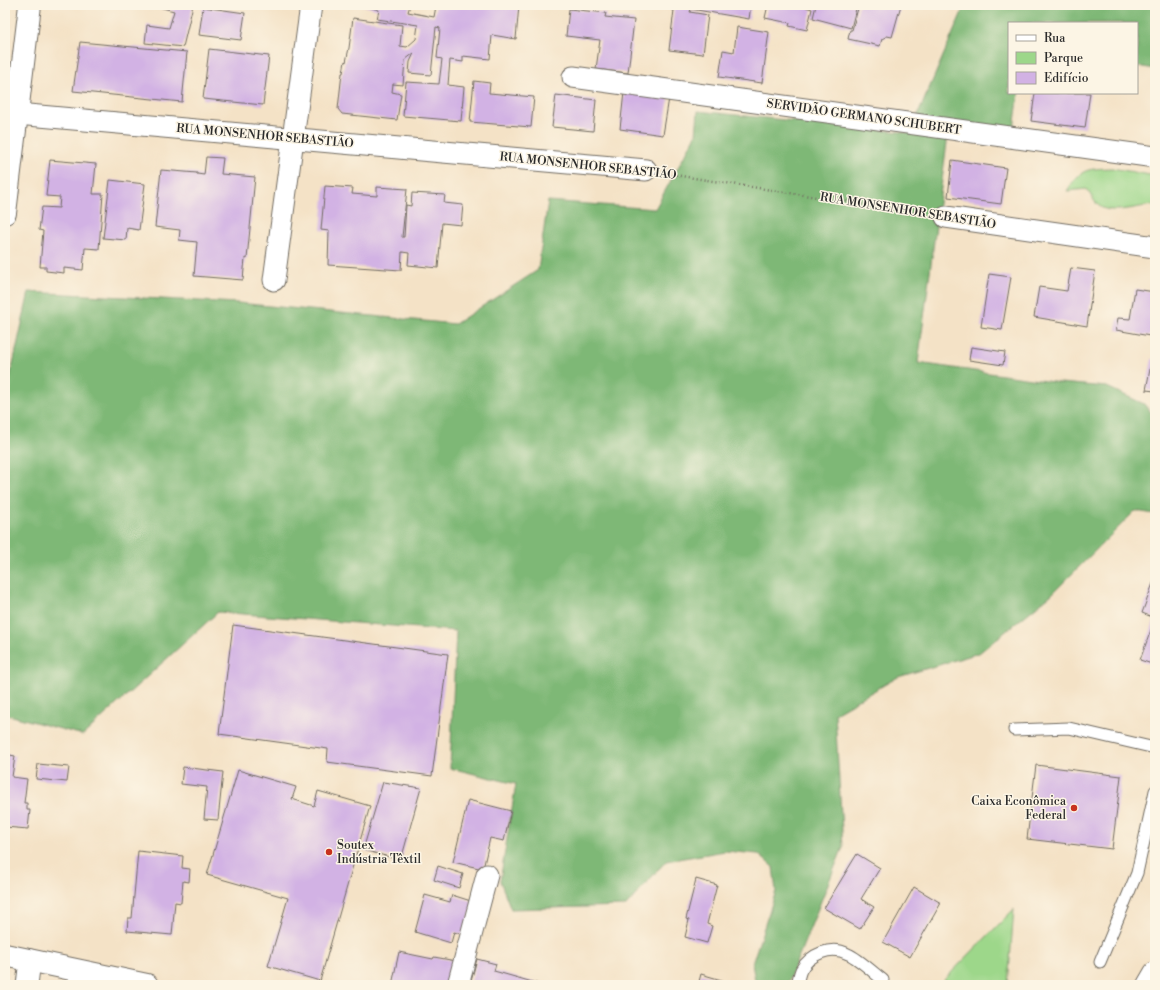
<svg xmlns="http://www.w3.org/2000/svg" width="1160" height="990" viewBox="0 0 1160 990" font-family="'Libre Bodoni',serif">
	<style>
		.green { fill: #9dd78a; stroke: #64815a }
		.forest { fill: #7eb876; stroke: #547250 }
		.building { fill: #d2b2e4 }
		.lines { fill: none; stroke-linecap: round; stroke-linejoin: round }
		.service-casing { stroke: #716b61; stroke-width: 13 }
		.minor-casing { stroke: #716b61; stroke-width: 23 }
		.tertiary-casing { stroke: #716b61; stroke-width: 24 }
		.primary-casing { stroke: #716b61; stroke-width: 24 }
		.path { stroke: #716b61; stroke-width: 2.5; stroke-dasharray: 1 3; stroke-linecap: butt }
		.service { stroke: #fff; stroke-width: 11 }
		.minor { stroke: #fff; stroke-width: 21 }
		.tertiary { stroke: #fff; stroke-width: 22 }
		.primary { stroke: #fff; stroke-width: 22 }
		.poi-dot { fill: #c8321e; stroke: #fcf5e5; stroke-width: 1.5 }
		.labels { text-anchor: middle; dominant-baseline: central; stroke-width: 3; stroke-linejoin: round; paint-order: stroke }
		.street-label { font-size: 12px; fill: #2b2b2b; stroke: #fcf5e5 }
		.poi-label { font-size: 12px; fill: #2b2b2b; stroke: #fcf5e5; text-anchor: end }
	</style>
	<rect width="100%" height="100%" fill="#fcf5e5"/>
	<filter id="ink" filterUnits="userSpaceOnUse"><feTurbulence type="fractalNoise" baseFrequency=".025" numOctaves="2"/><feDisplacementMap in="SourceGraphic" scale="8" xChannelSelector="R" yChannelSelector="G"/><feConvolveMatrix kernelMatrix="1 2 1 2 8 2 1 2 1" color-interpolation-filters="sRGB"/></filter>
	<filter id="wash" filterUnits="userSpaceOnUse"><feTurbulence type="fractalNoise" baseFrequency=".012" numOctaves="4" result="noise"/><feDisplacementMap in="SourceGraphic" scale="16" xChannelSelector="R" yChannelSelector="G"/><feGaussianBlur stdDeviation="0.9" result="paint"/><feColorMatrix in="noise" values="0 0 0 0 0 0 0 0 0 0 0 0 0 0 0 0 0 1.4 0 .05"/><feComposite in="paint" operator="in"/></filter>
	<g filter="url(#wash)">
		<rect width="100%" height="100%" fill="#f4e2c6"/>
		<g class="green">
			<path d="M1112,168L1155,176V205C1141,205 1108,217 1097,204C1093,200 1090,193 1086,189L1067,191C1081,168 1087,169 1112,168Z"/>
			<polygon points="1014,909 1008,985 939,985"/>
		</g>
		<polygon class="forest" points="965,5 1155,5 1155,69 1137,66 1137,23 1009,23 1009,93 1019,93 1013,136 949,127 918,363 1060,383 1107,387 1144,404 1155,417 1155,514 1135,511 1052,594 979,653 898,677 835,713 843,847 787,985 756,985 752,964 776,891 773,867 758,854 725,851 666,861 626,906 511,909 500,881 516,784 450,768 456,631 218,612 83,735 5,714 5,400 29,292 238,303 455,324 538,270 548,201 655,209 696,135 698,111 910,133"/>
		<g id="blocks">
			<g class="building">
				<polygon points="151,5 193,5 183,47 145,43 147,25 169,28 174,11"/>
				<polygon points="361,5 410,5 408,12 434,17 436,6 446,8 446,5 519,5 516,39 492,35 490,59 463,56 463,62 450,60 448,85 464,87 461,121 403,116 406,82 439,84 442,59 437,58 440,28 436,27 431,75 409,73 410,62 414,53 405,60 403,85 393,84 392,92 401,94 397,120 342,114 338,109 342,73 343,73 345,61 346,62 349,48 353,18 402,25 400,46 407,47 416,39 418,25 377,19 379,10"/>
				<polygon points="672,5 751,5 749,19 691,9 690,12 708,15 703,54 669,50 674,10 671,10"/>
				<polygon points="768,5 799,5 812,9 807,30 789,26 790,23 765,18"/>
				<polygon points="816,5 857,5 851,28 813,18"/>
				<polygon points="859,5 901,5 892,37 887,36 882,39 880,46 848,39 850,30 852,30"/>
				<polygon points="203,7 245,13 241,40 199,35"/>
				<polygon points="569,9 606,13 605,17 634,20 628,73 596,69 600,40 566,36"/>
				<polygon points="737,27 769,32 762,83 719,77 723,50 734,52"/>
				<polygon points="80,42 187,52 182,102 73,91"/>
				<polygon points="209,49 269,56 263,105 203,99"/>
				<polygon points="474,81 490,83 489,93 534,97 531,127 470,122"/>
				<polygon points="624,92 669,98 663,135 620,129"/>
				<polygon points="1035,93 1090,93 1085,128 1031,121"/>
				<polygon points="556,95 596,100 593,131 552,127"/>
				<polygon points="206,157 223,158 221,174 255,177 247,259 245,258 243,280 194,276 197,242 179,240 180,230 155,227 161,170 197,173 197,174 204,175"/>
				<polygon points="50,160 96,164 93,194 103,194 99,249 85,248 83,270 64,268 64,273 46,271 46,267 40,267 43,231 39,230 42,207 59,208 60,197 46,196"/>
				<polygon points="952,160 1006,168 1001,204 948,197"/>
				<polygon points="110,180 145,184 139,230 127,228 126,240 103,238"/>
				<polygon points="325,186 353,188 352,194 377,196 377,187 407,189 402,237 404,237 406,205 411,206 412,193 445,195 444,203 463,205 461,225 442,223 438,268 408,265 409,253 402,252 401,270 328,265 329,231 321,230"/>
				<polygon points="1071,268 1095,271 1087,326 1034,317 1039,287 1067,291"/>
				<polygon points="989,274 1011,277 1002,330 981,327"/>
				<polygon points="1135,289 1155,292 1155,303 1150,336 1116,330 1118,318 1130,319"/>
				<polygon points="971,347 1005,352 1003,365 969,360"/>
				<polygon points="1152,359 1155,360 1155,391 1146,390"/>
				<polygon points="1155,578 1155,618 1142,613"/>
				<polygon points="1155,619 1155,665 1140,660"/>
				<polygon points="233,625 448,654 432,776 327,762 328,749 219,734"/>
				<polygon points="5,754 15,756 12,777 27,779 24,803 27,803 27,810 30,810 28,829 5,827"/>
				<polygon points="38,764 69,767 67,782 36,779"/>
				<polygon points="1036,765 1121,776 1112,849 1027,839"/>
				<polygon points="183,767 223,772 218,820 204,819 207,787 181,784"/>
				<polygon points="238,770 296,787 292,799 314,806 318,791 370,806 320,981 268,966 288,898 207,875"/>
				<polygon points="383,782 421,788 401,860 363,850"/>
				<polygon points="468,800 511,811 504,841 490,838 483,869 453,862"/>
				<polygon points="138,851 183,856 182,868 190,869 189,882 183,881 181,903 175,902 172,935 127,931 128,918 132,918"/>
				<polygon points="857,854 880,868 861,899 874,907 860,929 824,908"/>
				<polygon points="438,866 463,874 459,888 434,880"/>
				<polygon points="696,879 717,885 707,924 712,926 707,943 685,937 689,920 686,919"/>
				<polygon points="914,887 941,903 910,957 883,942"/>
				<polygon points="425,895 450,902 452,895 474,902 464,935 454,932 451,943 415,932"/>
				<polygon points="399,952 433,959 434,957 456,961 451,985 392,985"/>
				<polygon points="477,959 496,964 494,971 543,985 470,985"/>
				<polygon points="701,974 725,981 723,985 698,985"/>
			</g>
		</g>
	</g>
	<g filter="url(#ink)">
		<use href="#blocks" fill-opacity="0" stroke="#716b61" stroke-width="1"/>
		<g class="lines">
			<defs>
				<g id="service">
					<polyline points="1014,730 1069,728 1155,748"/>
					<polyline points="1100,962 1137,873 1155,791"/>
					<path d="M797,985C798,980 799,975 801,970C810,954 831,945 848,954C858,958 874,973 883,980"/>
				</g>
				<g id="minor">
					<polyline points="573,77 1155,157"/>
					<polyline points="17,114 646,170"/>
					<polyline points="946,217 1155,247"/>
					<polyline points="274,280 311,5"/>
					<polyline points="27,985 30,960"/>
					<polyline points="458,985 487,875"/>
				</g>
				<g id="tertiary">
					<polyline points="5,213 30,5"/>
					<polyline points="5,955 147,985"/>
				</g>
				<polyline id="primary" points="1148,985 1155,973"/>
			</defs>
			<use href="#service" class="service-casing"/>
			<use href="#minor" class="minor-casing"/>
			<use href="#tertiary" class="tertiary-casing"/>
			<use href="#primary" class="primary-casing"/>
			<polyline class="path" points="668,174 926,214"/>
			<use href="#service" class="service"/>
			<use href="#minor" class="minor"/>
			<use href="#tertiary" class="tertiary"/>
			<use href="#primary" class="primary"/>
		</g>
	</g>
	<g class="poi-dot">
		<circle cx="1074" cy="808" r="4"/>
		<circle cx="329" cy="852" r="4"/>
	</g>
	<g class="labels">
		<g class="street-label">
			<text transform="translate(864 117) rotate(8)">SERVIDÃO GERMANO SCHUBERT</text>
			<text transform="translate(265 136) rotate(5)">RUA MONSENHOR SEBASTIÃO</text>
			<text transform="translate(588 166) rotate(6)">RUA MONSENHOR SEBASTIÃO</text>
			<text transform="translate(908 211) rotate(9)">RUA MONSENHOR SEBASTIÃO</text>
		</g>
		<g class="poi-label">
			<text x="1066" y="801">Caixa Econômica<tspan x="1066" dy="14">Federal</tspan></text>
			<text x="337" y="845" text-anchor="start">Soutex<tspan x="337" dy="14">Indústria Têxtil</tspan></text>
		</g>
	</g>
	<rect width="1160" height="990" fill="none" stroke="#fcf5e5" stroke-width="20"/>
	<rect x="1008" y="22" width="130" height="72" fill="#fcf5e5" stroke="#a8a49b"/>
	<rect x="1016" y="35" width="20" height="6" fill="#ffffff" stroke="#a8a49b"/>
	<text x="1044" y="42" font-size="12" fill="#2b2b2b">Rua</text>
	<rect x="1016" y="52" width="20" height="12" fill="#9dd78a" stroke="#a8a49b"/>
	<text x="1044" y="62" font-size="12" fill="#2b2b2b">Parque</text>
	<rect x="1016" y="72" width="20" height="12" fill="#d2b2e4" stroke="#a8a49b"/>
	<text x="1044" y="82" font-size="12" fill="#2b2b2b">Edifício</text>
</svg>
